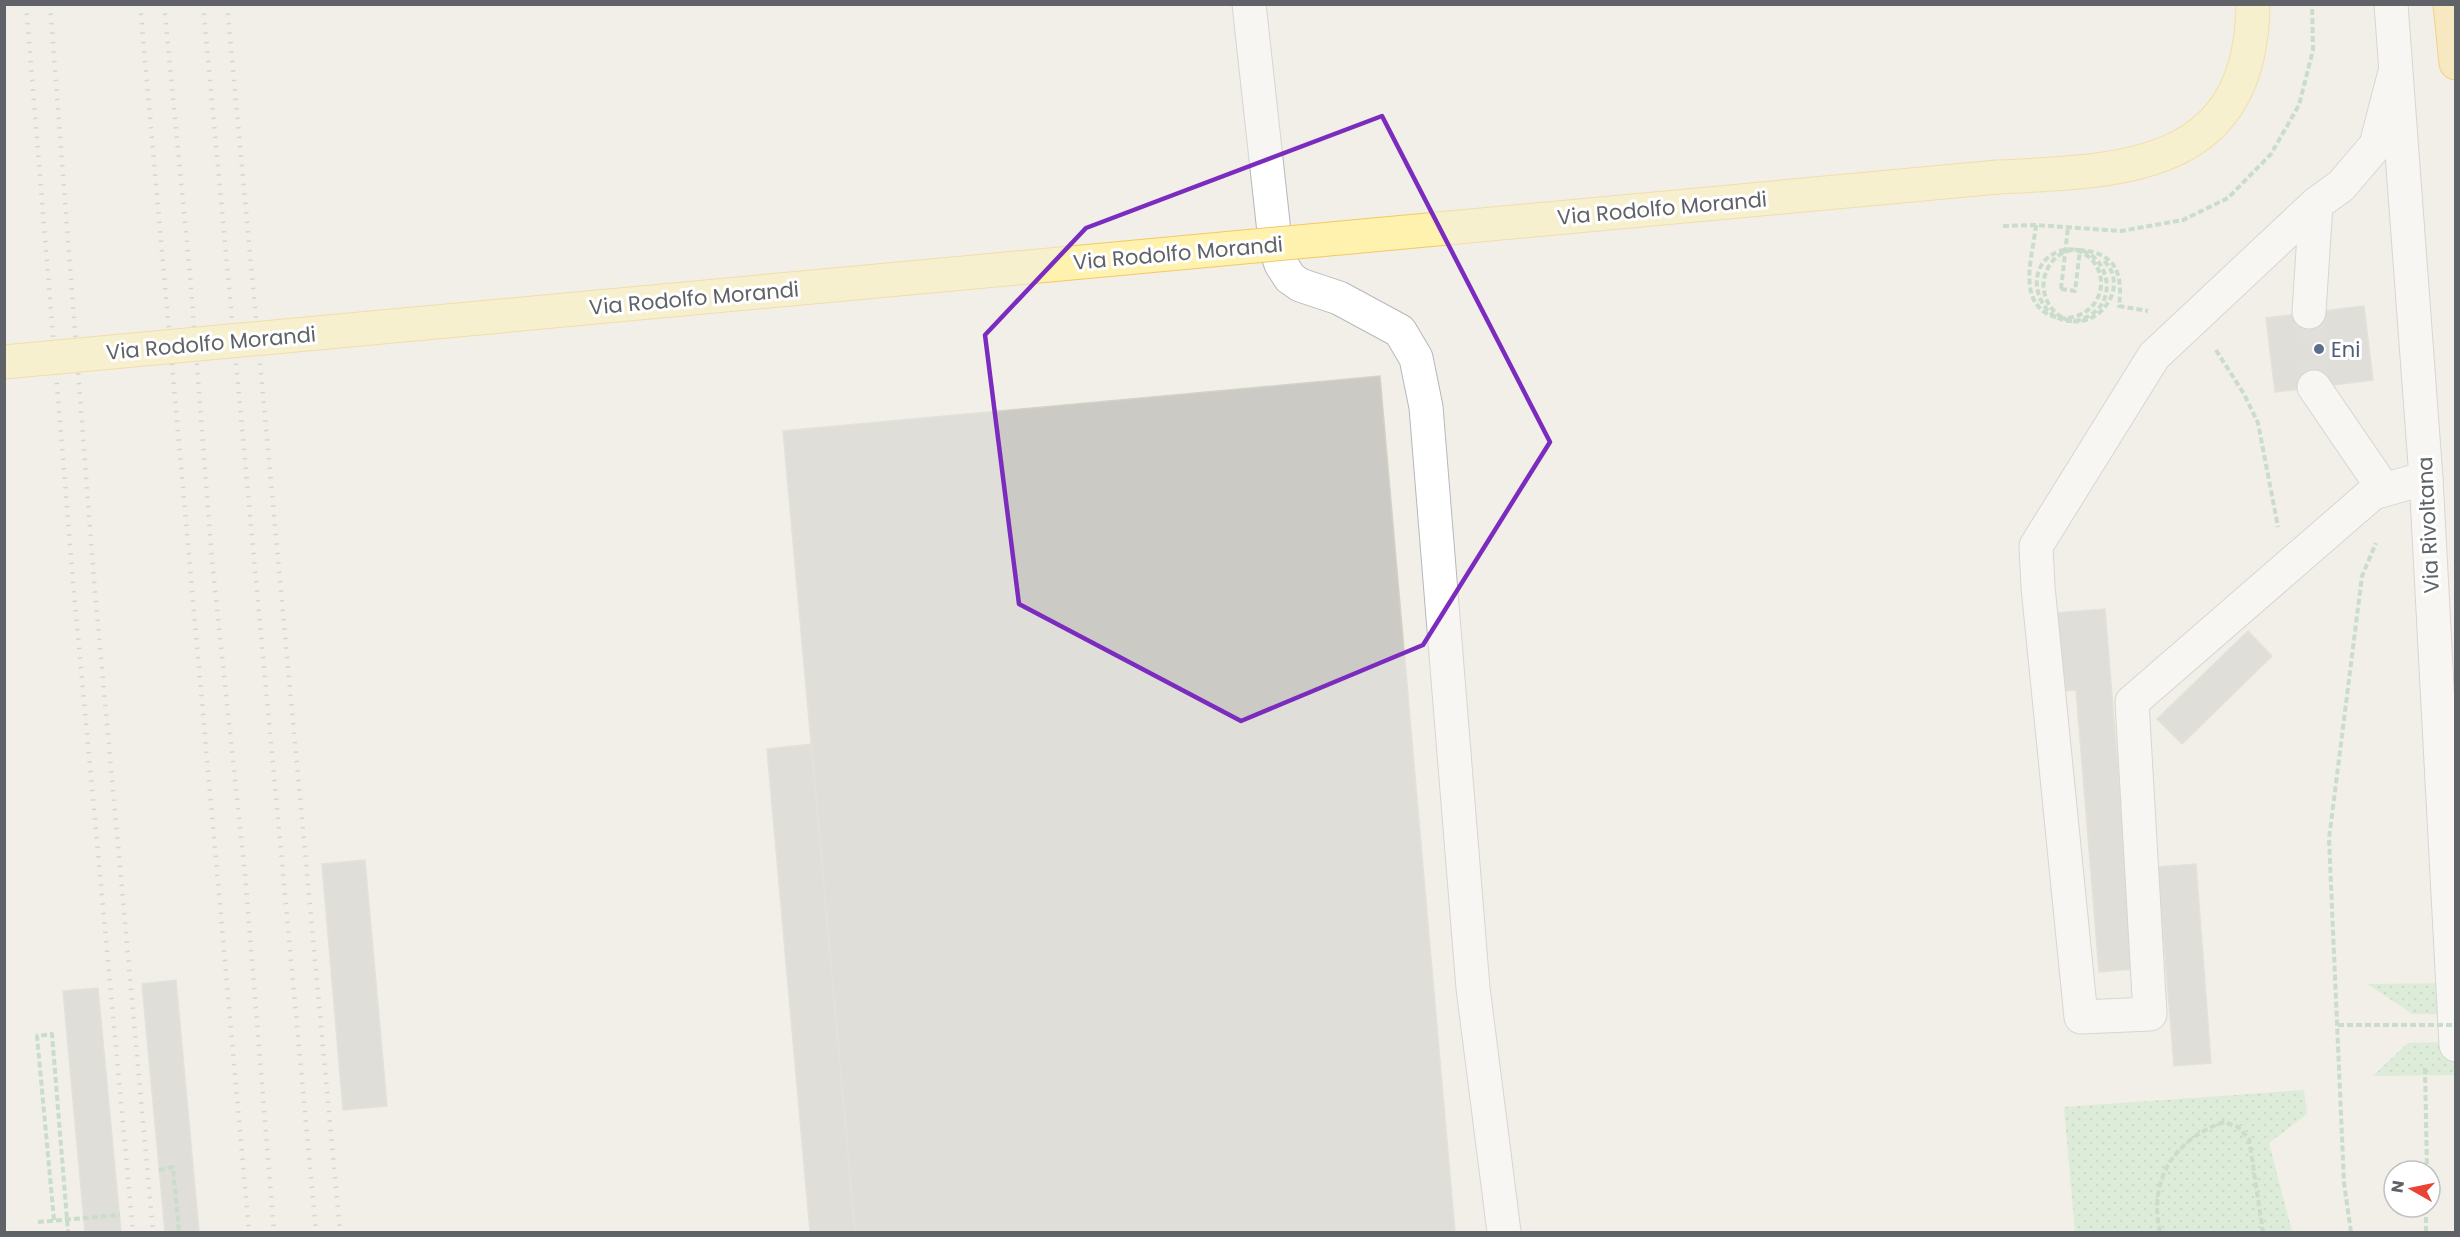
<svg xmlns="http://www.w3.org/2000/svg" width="2460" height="1237" font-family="Poppins,sans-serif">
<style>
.garden{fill:url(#garden-dots)}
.building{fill:#cccac5;stroke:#d6d1c6;stroke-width:1.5}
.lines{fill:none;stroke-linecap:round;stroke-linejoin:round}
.minor-tunnel{stroke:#ccccc8;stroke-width:33;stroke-dasharray:33 16;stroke-linecap:butt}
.minor-casing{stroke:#b5b8bc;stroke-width:35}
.major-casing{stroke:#f2c960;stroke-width:35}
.highway-casing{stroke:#f9ab00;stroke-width:35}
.path{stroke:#9cc7a9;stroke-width:4;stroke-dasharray:6 3;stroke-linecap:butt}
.minor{stroke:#fff;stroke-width:33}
.major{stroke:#fff2af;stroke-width:33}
.highway{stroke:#fde293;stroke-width:33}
.rail{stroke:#b6b7b8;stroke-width:4.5;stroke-dasharray:1.5 8;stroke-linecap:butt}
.major-bridge-casing{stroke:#f2c960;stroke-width:35;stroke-linecap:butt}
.path-bridge{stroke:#9cc7a9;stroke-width:4;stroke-dasharray:6 3;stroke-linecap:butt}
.major-bridge{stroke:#fff2af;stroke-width:33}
.marked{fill:none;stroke:#7b2cbf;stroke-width:4.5;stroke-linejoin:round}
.service-dot{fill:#5c6f8a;stroke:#fff;stroke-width:2}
.labels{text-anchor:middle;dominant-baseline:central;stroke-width:6;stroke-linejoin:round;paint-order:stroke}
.street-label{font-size:21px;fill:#5f6368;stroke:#fff}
.service-label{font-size:21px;fill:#4e5e75;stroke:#fff;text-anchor:start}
</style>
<defs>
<pattern id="garden-dots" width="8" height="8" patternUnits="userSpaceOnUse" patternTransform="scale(1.5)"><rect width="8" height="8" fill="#c5e8c5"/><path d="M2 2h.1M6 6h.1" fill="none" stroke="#a3c0a4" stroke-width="1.8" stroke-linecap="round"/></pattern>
</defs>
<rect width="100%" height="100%" fill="#f1efe8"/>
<g class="garden">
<polygon points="2455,983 2455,1014 2413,1014 2367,984"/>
<polygon points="2455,1042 2455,1075 2373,1076 2408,1043"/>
<polygon points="2304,1090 2307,1114 2269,1143 2292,1232 2075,1232 2064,1107"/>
</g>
<g class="building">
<polygon points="2364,306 2373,380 2275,392 2266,318"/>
<polygon points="1380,376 1455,1232 855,1232 783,431"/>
<polygon points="2105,609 2134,969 2099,972 2076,690 2061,691 2055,613"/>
<polygon points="2248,631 2272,656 2182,744 2157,719"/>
<polygon points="811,744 855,1232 810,1232 767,749"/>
<polygon points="365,860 387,1106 343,1110 322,864"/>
<polygon points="2196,864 2211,1063 2174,1066 2158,867"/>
<polygon points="176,980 199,1232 165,1232 142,984"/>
<polygon points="98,988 121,1232 85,1232 63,991"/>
</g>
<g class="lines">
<polyline class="minor-tunnel" points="2309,312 2314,387"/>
<g class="minor-casing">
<g id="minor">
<polyline points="1249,4 1276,250 1281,264 1290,278 1300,285 1339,298 1400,331 1416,358 1426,407 1473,988 1504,1232"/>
<polyline points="2391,4 2426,478 2456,1045"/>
<polyline points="2395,72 2376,145 2341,186 2316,204 2154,356 2036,546 2038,587 2081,1017 2150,1014 2132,702 2373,493 2426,478"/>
<polyline points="2309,312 2316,204"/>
<polyline points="2314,387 2383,488"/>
</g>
</g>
<g class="major-casing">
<path id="major" d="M1998,177C2127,171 2251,169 2253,4"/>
</g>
<g class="highway-casing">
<polyline id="highway" points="2450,4 2456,63"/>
</g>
<g class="path">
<polyline points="2003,226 2036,225 2121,231 2183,220 2228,198 2271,154 2299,105 2313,50 2312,4"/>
<path d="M2061,289L2075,291L2080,250C2116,253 2123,273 2119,306L2148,311"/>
<polyline points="2216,350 2244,394 2258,423 2278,527"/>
<polyline points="2425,1068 2427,1171"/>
<polyline points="159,1170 173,1167 179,1232"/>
<polyline points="54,1220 37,1036 52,1034 68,1232"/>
<polyline points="38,1222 120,1215"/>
<path d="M2160,1232C2148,1179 2175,1139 2224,1122L2238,1127L2249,1139L2263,1232"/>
<polyline points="2351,1232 2344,1183 2329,839 2362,576 2376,543"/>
<polyline points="2426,1232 2426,1207"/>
</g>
<use href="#minor" class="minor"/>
<use href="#major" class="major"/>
<use href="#highway" class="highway"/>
<g class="rail">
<polyline points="26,4 73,582 133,1232"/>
<polyline points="50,4 94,580 153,1232"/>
<polyline points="140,4 249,1232"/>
<polyline points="164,4 190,275 212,561 245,874 274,1232"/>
<polyline points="203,4 316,1232"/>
<polyline points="227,4 340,1232"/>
</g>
<g class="major-bridge-casing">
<polyline id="major-bridge" points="4,362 1998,177"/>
</g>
<g class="path-bridge">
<path d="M2036,225C2034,245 2026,272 2031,292C2041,331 2097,324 2101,286C2102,274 2096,261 2086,255C2078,249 2069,248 2060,251C2013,267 2045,341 2089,316C2129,293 2094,230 2058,256C2050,262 2046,270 2044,279C2042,291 2046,303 2055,312C2086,343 2135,291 2104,261L2107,258"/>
<polyline points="2061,289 2068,227"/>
<polyline points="2338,1025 2456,1025"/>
</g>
<use href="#major-bridge" class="major-bridge"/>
</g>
<path d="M0 0H2460V1237H0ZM1382,116L1550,442L1423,645L1241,721L1019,604L985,335L1086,228Z" fill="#f1efe8" fill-opacity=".55" fill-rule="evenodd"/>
<path class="marked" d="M1382,116L1550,442L1423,645L1241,721L1019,604L985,335L1086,228Z"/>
<circle class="service-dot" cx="2319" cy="349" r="6"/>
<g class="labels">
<g class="street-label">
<text transform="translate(1662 208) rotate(-5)">Via Rodolfo Morandi</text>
<text transform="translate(1178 253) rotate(-5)">Via Rodolfo Morandi</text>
<text transform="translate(694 298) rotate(-5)">Via Rodolfo Morandi</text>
<text transform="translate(211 343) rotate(-5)">Via Rodolfo Morandi</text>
<text transform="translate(2428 525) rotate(-93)">Via Rivoltana</text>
</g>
<g class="service-label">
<text x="2331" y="349">Eni</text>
</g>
</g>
<rect width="2460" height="1237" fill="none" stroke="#5f6368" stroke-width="12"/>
<g transform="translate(2412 1189) rotate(279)"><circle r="28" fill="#ffffff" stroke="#bfc1c3" stroke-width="1.5"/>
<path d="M0-4.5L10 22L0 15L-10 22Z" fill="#ea4335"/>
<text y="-9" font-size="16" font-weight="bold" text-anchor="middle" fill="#5f6368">N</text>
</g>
</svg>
